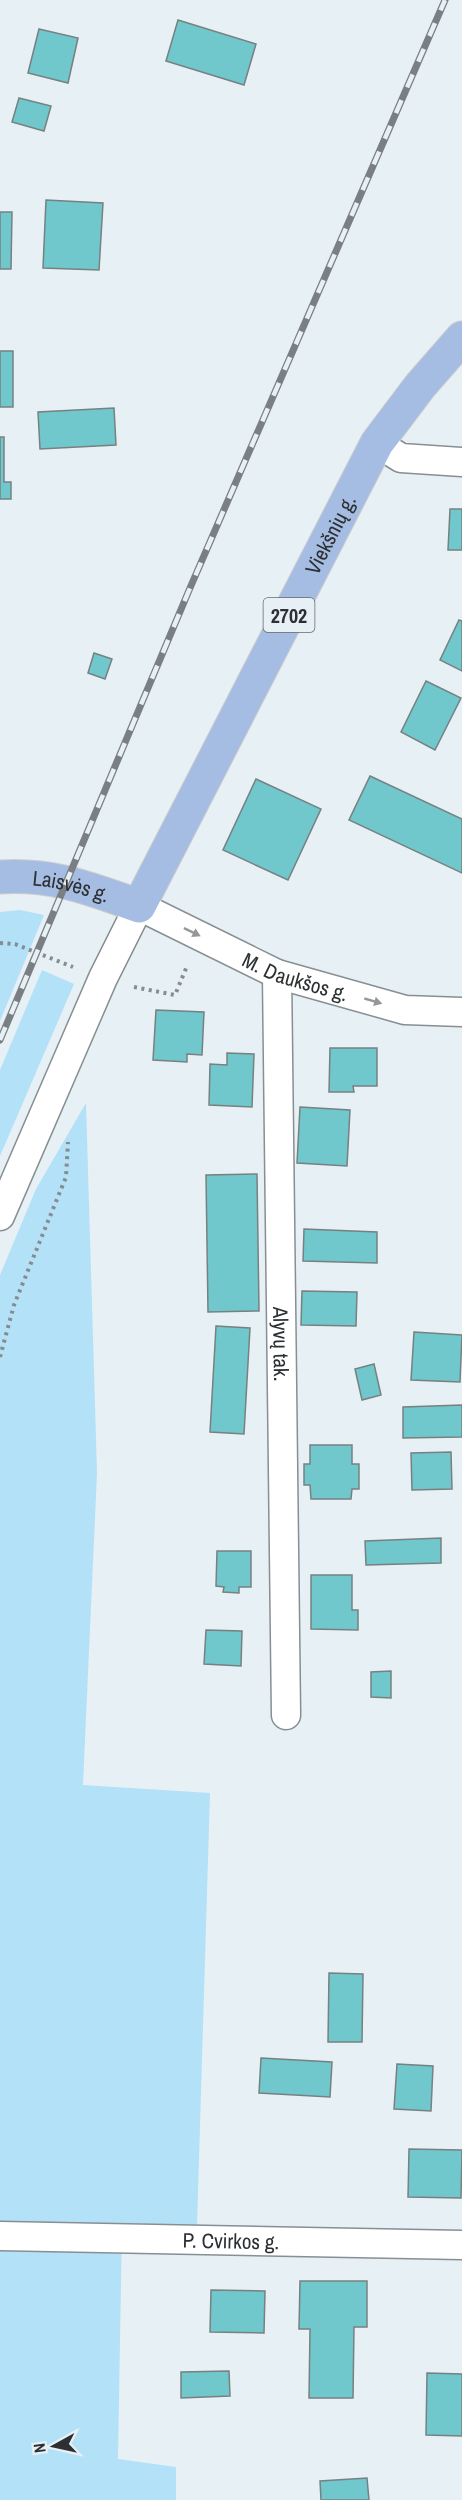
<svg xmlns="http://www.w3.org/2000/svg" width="462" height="2500" font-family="'Archivo Narrow',sans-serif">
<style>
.green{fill:#b3e1f8}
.building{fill:#70c7cc;stroke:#778181;stroke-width:1.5}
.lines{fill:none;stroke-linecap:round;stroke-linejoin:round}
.minor-casing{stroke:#878f93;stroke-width:31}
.primary-casing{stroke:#cdcdce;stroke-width:35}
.path{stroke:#868c90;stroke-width:4;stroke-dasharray:3 4.5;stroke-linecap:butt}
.minor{stroke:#fff;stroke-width:28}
.primary{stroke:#a5bce3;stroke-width:33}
.rail-casing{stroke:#7a7f83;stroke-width:7}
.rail{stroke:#e7f0f5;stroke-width:4.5;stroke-dasharray:14;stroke-linecap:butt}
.oneway{fill:#969898}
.labels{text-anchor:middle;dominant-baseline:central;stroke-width:5;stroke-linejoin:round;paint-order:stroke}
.shield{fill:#e7f0f5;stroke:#656a6c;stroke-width:1.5}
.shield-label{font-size:20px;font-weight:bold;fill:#2d3032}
.street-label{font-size:21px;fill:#2d3032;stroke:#e7f0f5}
</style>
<rect width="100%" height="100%" fill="#e7f0f5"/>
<g class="green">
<polygon points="20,910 44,915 0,1021 0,912"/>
<polygon points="42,970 74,984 0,1156 0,1070"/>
<polygon points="86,1103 97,1473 83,1785 210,1793 197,2226 122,2223 118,2459 176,2467 176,2500 0,2500 0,1275 36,1189"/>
</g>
<g class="building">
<polygon points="178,20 256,44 244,85 166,61"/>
<polygon points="39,29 78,38 68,83 28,73"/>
<polygon points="19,98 51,106 44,131 12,122"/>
<polygon points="46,200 103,203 99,270 43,268"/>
<polygon points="0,212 12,212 11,269 0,269"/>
<rect x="0" y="351" width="13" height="56"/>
<polygon points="114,408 116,445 40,449 38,412"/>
<polygon points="0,437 4,437 4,482 11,482 11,499 0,499"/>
<polygon points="450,509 462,509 462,550 448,550"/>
<polygon points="459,620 462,621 462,671 440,660"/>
<polygon points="94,653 112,659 105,679 88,673"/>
<polygon points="426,681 461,698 435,750 401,732"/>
<polygon points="370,776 462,819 462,873 349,820"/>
<polygon points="256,779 321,809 288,880 223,850"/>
<polygon points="156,1010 204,1012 202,1055 187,1054 187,1062 153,1060"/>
<polygon points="330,1048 377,1048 377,1086 353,1086 354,1092 329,1092"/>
<polygon points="227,1053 254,1054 252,1107 209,1105 210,1064 227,1065"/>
<polygon points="300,1107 350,1110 347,1166 297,1163"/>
<polygon points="257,1174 259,1311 208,1312 206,1175"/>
<polygon points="304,1229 377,1232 377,1263 303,1261"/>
<polygon points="302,1291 357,1292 356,1326 301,1325"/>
<polygon points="216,1326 250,1328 244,1434 210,1432"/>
<polygon points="414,1332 462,1335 460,1382 411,1380"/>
<polygon points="374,1364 381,1395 362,1400 355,1369"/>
<polygon points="462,1405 462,1437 403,1438 403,1407"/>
<polygon points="310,1445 352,1445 352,1464 359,1464 359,1489 352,1489 351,1499 311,1499 310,1485 304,1485 304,1464 310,1464"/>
<polygon points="451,1452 452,1489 412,1490 411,1453"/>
<polygon points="441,1538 441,1563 366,1565 365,1541"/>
<polygon points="217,1551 251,1551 251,1587 239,1587 239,1593 223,1592 224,1587 216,1586"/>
<polygon points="311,1575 352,1575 352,1610 358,1610 358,1630 311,1629"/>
<polygon points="206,1630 242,1631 241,1666 204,1664"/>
<polygon points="391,1671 391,1698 371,1697 371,1672"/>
<polygon points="329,1973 363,1974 362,2042 328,2042"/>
<polygon points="261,2058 332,2062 330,2097 259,2093"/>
<polygon points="397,2064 433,2066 431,2111 394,2109"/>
<polygon points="409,2149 462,2150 461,2198 408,2197"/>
<polygon points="300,2281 367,2281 367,2327 354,2327 353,2398 309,2398 310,2329 299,2329"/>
<polygon points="211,2290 265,2291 264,2333 210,2332"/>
<polygon points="229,2371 230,2396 181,2398 181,2372"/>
<polygon points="427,2373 462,2374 462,2436 426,2435"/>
<polygon points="367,2478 369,2500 321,2500 320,2481"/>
</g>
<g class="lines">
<g class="minor-casing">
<g id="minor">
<polyline points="377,443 401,458 462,462"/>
<path id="s1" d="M277,974L286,1715"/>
<path id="s2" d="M0,1216L103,978L139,906L277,974L405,1010L462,1012"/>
<path id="s3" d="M0,2236L462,2245"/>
</g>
</g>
<g class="primary-casing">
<g id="primary">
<path id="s4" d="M0,877C55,874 88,888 139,906L377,443L420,386L462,338"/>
</g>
</g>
<g class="path">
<polyline points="0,943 15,944 73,967"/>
<polyline points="134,987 175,995 187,966"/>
<polyline points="0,1357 14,1305 66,1177 68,1142"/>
</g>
<use href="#minor" class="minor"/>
<use href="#primary" class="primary"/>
<g class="rail-casing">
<polyline id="rail" points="0,1040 190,588 445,0"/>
</g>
<use href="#rail" class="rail"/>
</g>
<defs><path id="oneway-solid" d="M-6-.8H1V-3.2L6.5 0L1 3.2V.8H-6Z" transform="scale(1.5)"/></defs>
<g class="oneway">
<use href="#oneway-solid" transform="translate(192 932) rotate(26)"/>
<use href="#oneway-solid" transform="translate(373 1001) rotate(16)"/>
</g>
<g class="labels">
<rect class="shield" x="263.5" y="598" width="51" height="34" rx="4.5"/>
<g class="shield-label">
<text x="289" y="615">2702</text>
</g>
<g class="street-label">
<text stroke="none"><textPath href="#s4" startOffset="561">Viekšnių g.</textPath></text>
<text stroke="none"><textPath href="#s4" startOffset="72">Laisvės g.</textPath></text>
<text stroke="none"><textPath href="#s2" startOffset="512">M. Daukšos g.</textPath></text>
<text stroke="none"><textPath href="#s1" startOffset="370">Alyvų tak.</textPath></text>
<text stroke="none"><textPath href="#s3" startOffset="231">P. Cvirkos g.</textPath></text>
</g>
</g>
<g transform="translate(54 2446) rotate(262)" stroke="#e7f0f5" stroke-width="4.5" paint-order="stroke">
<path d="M0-4.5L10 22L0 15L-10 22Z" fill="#2d3032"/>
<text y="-9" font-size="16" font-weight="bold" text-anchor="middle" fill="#2d3032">N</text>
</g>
</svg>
